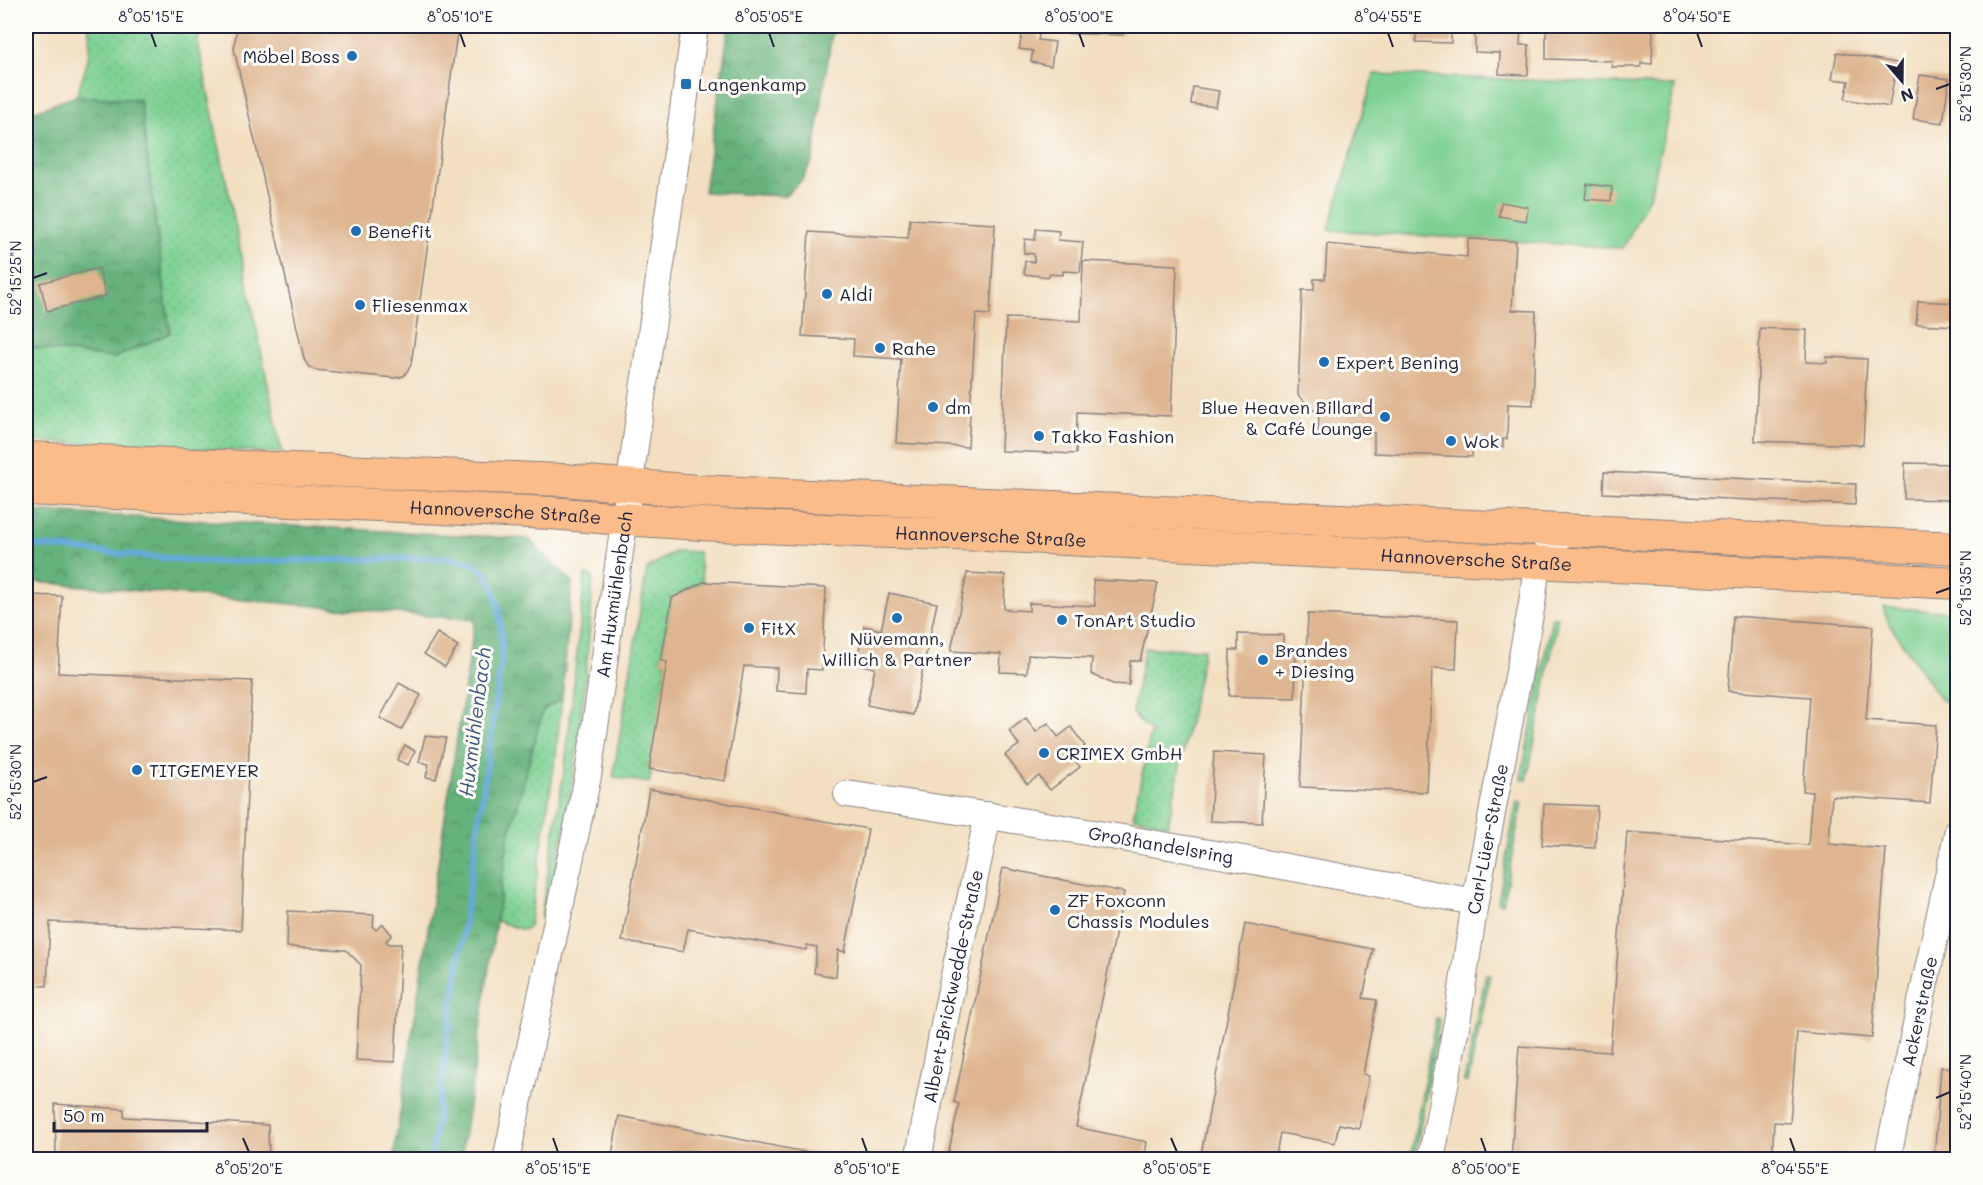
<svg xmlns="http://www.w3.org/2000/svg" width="1983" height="1185" font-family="Mali,sans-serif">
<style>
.grass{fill:url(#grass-dots);stroke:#507966;stroke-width:1.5}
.forest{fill:url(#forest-crowns);stroke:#446a5c;stroke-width:1.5}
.garden{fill:#7dd092;stroke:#507966;stroke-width:1.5}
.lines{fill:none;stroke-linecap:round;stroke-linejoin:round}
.stream{stroke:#66aadb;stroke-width:6}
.building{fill:#deb590}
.minor-casing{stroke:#8a807e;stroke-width:28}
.major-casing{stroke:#8a807e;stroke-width:34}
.minor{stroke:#fff;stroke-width:26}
.major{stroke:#fabc8b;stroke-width:32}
.ticks{fill:none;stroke:#22223b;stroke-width:2}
.poi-dot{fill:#1f6fb2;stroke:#fdfcf7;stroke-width:2}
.labels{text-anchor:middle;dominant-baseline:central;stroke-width:6;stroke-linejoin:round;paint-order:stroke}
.poi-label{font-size:18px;fill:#22223b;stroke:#fdfcf7;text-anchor:start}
.street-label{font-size:18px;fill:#22223b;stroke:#fdfcf7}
.water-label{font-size:20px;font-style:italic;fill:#3d587b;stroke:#fdfcf7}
.neatline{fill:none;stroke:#22223b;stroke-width:2}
.ticks-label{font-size:15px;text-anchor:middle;fill:#22223b}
</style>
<defs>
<pattern id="grass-dots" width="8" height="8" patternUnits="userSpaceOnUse" patternTransform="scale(1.5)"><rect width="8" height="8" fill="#7dd092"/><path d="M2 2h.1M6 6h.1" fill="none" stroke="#6cb27f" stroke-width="1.8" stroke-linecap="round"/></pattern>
<pattern id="forest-crowns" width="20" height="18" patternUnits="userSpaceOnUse" patternTransform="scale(1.5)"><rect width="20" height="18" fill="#66b27c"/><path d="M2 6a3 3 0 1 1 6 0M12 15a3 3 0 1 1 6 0" fill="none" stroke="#549067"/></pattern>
</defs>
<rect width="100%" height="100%" fill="#fdfcf7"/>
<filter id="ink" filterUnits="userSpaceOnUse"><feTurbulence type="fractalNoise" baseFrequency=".0167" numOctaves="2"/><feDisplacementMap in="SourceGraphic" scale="12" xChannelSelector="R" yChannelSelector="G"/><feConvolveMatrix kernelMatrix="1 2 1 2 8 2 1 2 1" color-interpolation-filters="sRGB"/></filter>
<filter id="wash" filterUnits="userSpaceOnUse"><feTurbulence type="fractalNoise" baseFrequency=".008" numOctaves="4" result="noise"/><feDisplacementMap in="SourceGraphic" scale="24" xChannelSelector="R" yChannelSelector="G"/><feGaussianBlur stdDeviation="1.35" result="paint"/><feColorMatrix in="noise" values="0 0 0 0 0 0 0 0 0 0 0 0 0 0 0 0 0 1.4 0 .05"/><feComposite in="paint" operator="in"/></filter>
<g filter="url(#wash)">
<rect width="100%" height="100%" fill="#f2dfc1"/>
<g class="grass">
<path d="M88,26H200L198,43L282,453L26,441V320L29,347L114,358L170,333L140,100L76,96C85,71 93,53 88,26Z"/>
<polygon points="675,551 698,552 703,582 672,598 661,661 667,662 650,769 652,769 649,783 613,777 647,569"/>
<path d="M585,575L593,576C587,691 573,807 545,919L541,916L566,758Z"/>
<polygon points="1552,617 1558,617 1527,780 1521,779"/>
<polygon points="1145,648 1204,649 1168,825 1133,817 1151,732 1132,713"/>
<polygon points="562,699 556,754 529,927 523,930 496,921 508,839 543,710"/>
<polygon points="1517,801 1522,802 1503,903 1498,903"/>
<polygon points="1486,974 1490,975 1468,1082 1464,1082"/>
<polygon points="1436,1018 1440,1019 1414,1159 1410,1159"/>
</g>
<g class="forest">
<polygon points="729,26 833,26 813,159 801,181 784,196 704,192"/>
<polygon points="76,96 140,100 170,333 114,358 29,347 26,319 26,114"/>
<polygon points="26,511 528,539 572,582 562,699 543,710 508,839 461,1159 393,1159 475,620 26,581"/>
</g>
<g class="garden">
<polygon points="1374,74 1675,86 1650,195 1623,248 1329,230"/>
<polygon points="1883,607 1951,612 1957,617 1957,703 1942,701 1889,624"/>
</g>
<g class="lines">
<path class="stream" d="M26,545L208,562L444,558C453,560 463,560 472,563C502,574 501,631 502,657L431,1160"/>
</g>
<g id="blocks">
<g class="building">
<polygon points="237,26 458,26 411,365 404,376 394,378 315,370 308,366 304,359 234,49"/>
<polygon points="1024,26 1041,26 1038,40 1055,42 1051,66 1031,62 1033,51 1019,49"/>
<polygon points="1052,26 1124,26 1123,35 1052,33"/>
<polygon points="1416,26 1451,26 1451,43 1416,42"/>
<polygon points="1475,26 1521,26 1520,45 1529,45 1528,75 1499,74 1500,53 1475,52"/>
<polygon points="1546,26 1653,26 1652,64 1641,63 1641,67 1612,67 1612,61 1546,59"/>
<polygon points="1837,52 1897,63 1889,107 1845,99 1849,81 1832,79"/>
<polygon points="1920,75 1949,79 1943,123 1913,119"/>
<polygon points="1193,87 1219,91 1216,107 1191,104"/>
<polygon points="1587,184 1612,187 1611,201 1585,199"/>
<polygon points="1501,202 1528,207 1526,221 1499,216"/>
<polygon points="910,219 995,224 990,315 976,314 968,447 896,443 901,359 853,356 854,339 802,336 809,232 908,238"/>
<polygon points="1036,229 1059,231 1058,240 1083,242 1080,272 1063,271 1063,275 1049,274 1049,277 1024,274 1025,261 1034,262 1034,254 1024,253 1025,239 1035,240"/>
<polygon points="1468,239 1516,241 1512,310 1536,311 1533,405 1508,404 1507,439 1503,439 1503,447 1485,447 1485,438 1473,437 1472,457 1374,453 1374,433 1318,431 1319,415 1298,395 1302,290 1314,290 1314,279 1325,279 1327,244 1467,257"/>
<polygon points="1083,261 1177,265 1171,416 1077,412 1076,454 1001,451 1006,318 1081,321"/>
<polygon points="99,268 106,296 47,311 40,283"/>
<polygon points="1918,301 1958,303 1958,326 1916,324"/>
<polygon points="1760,328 1807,330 1806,362 1827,363 1827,357 1867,359 1863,445 1755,441"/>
<polygon points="1905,463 1958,464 1958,500 1904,499"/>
<polygon points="1604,472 1856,484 1855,505 1603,493"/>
<polygon points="967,573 1005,575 1004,609 1029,611 1029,603 1095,606 1093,580 1158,583 1140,661 1130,661 1129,685 1113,684 1091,674 1092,658 1028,655 1027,673 1000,672 1001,654 951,651"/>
<polygon points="703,582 826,588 822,670 807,669 806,693 776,691 777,668 744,666 725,781 649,769 667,662 661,661 672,598"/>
<polygon points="889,593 937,603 913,715 867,705 875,668 856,664 864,626 881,630"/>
<polygon points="26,595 62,596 58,673 252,681 241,930 50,922 47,986 26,985"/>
<polygon points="1308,614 1458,620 1456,669 1432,668 1427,792 1300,787"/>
<polygon points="1733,616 1873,626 1866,720 1936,725 1930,803 1832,796 1829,844 1886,849 1872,1038 1797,1032 1790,1123 1774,1122 1772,1160 1511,1160 1519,1046 1610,1052 1627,832 1808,845 1812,792 1803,791 1810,697 1728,691"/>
<polygon points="437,633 458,646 445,667 424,654"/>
<polygon points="1238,634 1283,635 1283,648 1296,648 1295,698 1229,696 1230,650 1238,650"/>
<polygon points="399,683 421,695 401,730 380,718"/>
<polygon points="1026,718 1036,732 1048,723 1058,737 1071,727 1085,746 1078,751 1082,757 1076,762 1080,767 1050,790 1039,776 1027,784 1005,755 1019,745 1009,731"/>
<polygon points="425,736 446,738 436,779 426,777 429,764 419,762"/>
<polygon points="405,745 415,751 408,765 397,760"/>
<polygon points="1214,752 1266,755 1262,823 1210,821"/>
<polygon points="649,789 868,829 845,952 838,950 836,977 814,973 817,947 807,945 806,950 688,929 683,952 622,941"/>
<polygon points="1544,804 1597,806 1595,848 1542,845"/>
<polygon points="1003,868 1124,892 1076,1127 1147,1142 1144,1160 947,1160 959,1104 954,1102"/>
<polygon points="288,911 374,915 373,927 376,930 383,924 392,935 386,941 389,944 401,944 395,1062 356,1060 361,965 346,950 287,947"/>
<polygon points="1245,924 1373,949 1363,998 1377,1000 1363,1074 1369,1076 1359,1128 1339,1124 1335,1143 1280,1133 1275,1160 1200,1160"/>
<polygon points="1941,1067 1958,1068 1958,1160 1934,1160"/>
<polygon points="55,1104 124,1109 124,1117 268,1125 269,1160 176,1160 56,1155"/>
<polygon points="619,1116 837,1158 837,1160 611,1160"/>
</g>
</g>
</g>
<g filter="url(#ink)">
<use href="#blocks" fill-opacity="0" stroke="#8a807e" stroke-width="1.5"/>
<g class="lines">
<g class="minor-casing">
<g id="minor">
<path id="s1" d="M847,794C1057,825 1266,862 1475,902"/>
<path id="s2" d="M506,1160L588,776L695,26"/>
<path id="s3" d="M918,1160L947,1009L988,815"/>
<path id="s4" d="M1431,1160L1458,1016L1475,902L1532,604L1537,562L1566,530"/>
<path id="s5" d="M1887,1160L1958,830"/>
</g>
</g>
<g class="major-casing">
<g id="major">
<polyline points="26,458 562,480 698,491 1958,548"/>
<path id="s6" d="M26,489L551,513C695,526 840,531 985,535L1958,583"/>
</g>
</g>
<use href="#minor" class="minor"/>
<use href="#major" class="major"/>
</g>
</g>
<path class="ticks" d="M151,33L156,47M460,33L465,47M769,33L774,47M1079,33L1084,47M1388,33L1393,47M1697,33L1702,47M1936,89L1950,84M33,278L47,273M1936,593L1950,588M33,782L47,777M1936,1098L1950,1092M243,1138L249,1152M553,1138L558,1152M862,1138L867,1152M1171,1138L1177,1152M1481,1138L1486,1152M1790,1138L1795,1152"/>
<g class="poi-dot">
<circle cx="352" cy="56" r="6"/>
<rect x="680" y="78" width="12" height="12" rx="3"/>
<circle cx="356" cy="231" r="6"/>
<circle cx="827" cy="294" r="6"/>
<circle cx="360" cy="305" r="6"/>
<circle cx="880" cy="348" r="6"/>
<circle cx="1324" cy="362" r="6"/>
<circle cx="933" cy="407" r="6"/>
<circle cx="1385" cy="417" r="6"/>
<circle cx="1039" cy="436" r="6"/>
<circle cx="1451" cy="441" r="6"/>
<circle cx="897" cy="618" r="6"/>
<circle cx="1062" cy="620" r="6"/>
<circle cx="749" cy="628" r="6"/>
<circle cx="1263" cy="660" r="6"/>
<circle cx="1044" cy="753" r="6"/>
<circle cx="137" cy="770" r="6"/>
<circle cx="1055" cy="910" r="6"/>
</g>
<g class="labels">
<g class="poi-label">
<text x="340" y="56" text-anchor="end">Möbel Boss</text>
<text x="698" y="84">Langenkamp</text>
<text x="368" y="231">Benefit</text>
<text x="839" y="294">Aldi</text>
<text x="372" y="305">Fliesenmax</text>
<text x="892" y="348">Rahe</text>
<text x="1336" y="362">Expert Bening</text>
<text x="945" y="407">dm</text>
<text x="1373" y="407" text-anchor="end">Blue Heaven Billard<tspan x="1373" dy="21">&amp; Café Lounge</tspan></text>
<text x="1051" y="436">Takko Fashion</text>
<text x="1463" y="441">Wok</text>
<text x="1074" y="620">TonArt Studio</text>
<text x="761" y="628">FitX</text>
<text x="897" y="638" text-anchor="middle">Nüvemann,<tspan x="897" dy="21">Willich &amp; Partner</tspan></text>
<text x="1275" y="650">Brandes<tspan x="1275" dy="21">+ Diesing</tspan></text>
<text x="1056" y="753">CRIMEX GmbH</text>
<text x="149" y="770">TITGEMEYER</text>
<text x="1067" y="900">ZF Foxconn<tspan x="1067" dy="21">Chassis Modules</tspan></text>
</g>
<g class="street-label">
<text stroke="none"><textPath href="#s6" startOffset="480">Hannoversche Straße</textPath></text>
<text stroke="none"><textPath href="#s6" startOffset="966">Hannoversche Straße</textPath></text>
<text stroke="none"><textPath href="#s6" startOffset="1452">Hannoversche Straße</textPath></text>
<text stroke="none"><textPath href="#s2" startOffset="576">Am Huxmühlenbach</textPath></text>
<text stroke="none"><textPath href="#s4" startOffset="326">Carl-Lüer-Straße</textPath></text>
<text stroke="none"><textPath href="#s1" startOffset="318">Großhandelsring</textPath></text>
<text stroke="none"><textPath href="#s3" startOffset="177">Albert-Brickwedde-Straße</textPath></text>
<text stroke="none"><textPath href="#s5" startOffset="152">Ackerstraße</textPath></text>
</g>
<g class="water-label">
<text transform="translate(474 722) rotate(-83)">Huxmühlenbach</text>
</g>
</g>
<rect width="1983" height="1185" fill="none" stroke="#fdfcf7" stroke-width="66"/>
<g transform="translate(1902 81) rotate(160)" stroke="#fdfcf7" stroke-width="4.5" paint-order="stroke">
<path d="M0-4.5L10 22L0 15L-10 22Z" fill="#22223b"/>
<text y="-9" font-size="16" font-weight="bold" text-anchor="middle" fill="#22223b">N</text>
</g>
<path d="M54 1122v9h153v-9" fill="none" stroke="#22223b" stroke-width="3"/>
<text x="63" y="1122" font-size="18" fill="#22223b" stroke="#fdfcf7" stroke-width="4.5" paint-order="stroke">50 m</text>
<rect x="33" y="33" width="1917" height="1119" class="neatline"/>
<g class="ticks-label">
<text x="151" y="22">8°05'15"E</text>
<text x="460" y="22">8°05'10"E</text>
<text x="769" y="22">8°05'05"E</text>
<text x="1079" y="22">8°05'00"E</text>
<text x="1388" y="22">8°04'55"E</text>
<text x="1697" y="22">8°04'50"E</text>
<text transform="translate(1966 84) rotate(-90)" y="5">52°15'30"N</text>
<text transform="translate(16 278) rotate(-90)" y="5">52°15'25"N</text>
<text transform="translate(1966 588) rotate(-90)" y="5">52°15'35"N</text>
<text transform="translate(16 782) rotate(-90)" y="5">52°15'30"N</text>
<text transform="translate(1966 1092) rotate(-90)" y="5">52°15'40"N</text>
<text x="249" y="1174">8°05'20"E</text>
<text x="558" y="1174">8°05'15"E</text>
<text x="867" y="1174">8°05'10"E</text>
<text x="1177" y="1174">8°05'05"E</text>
<text x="1486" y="1174">8°05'00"E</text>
<text x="1795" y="1174">8°04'55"E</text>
</g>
</svg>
